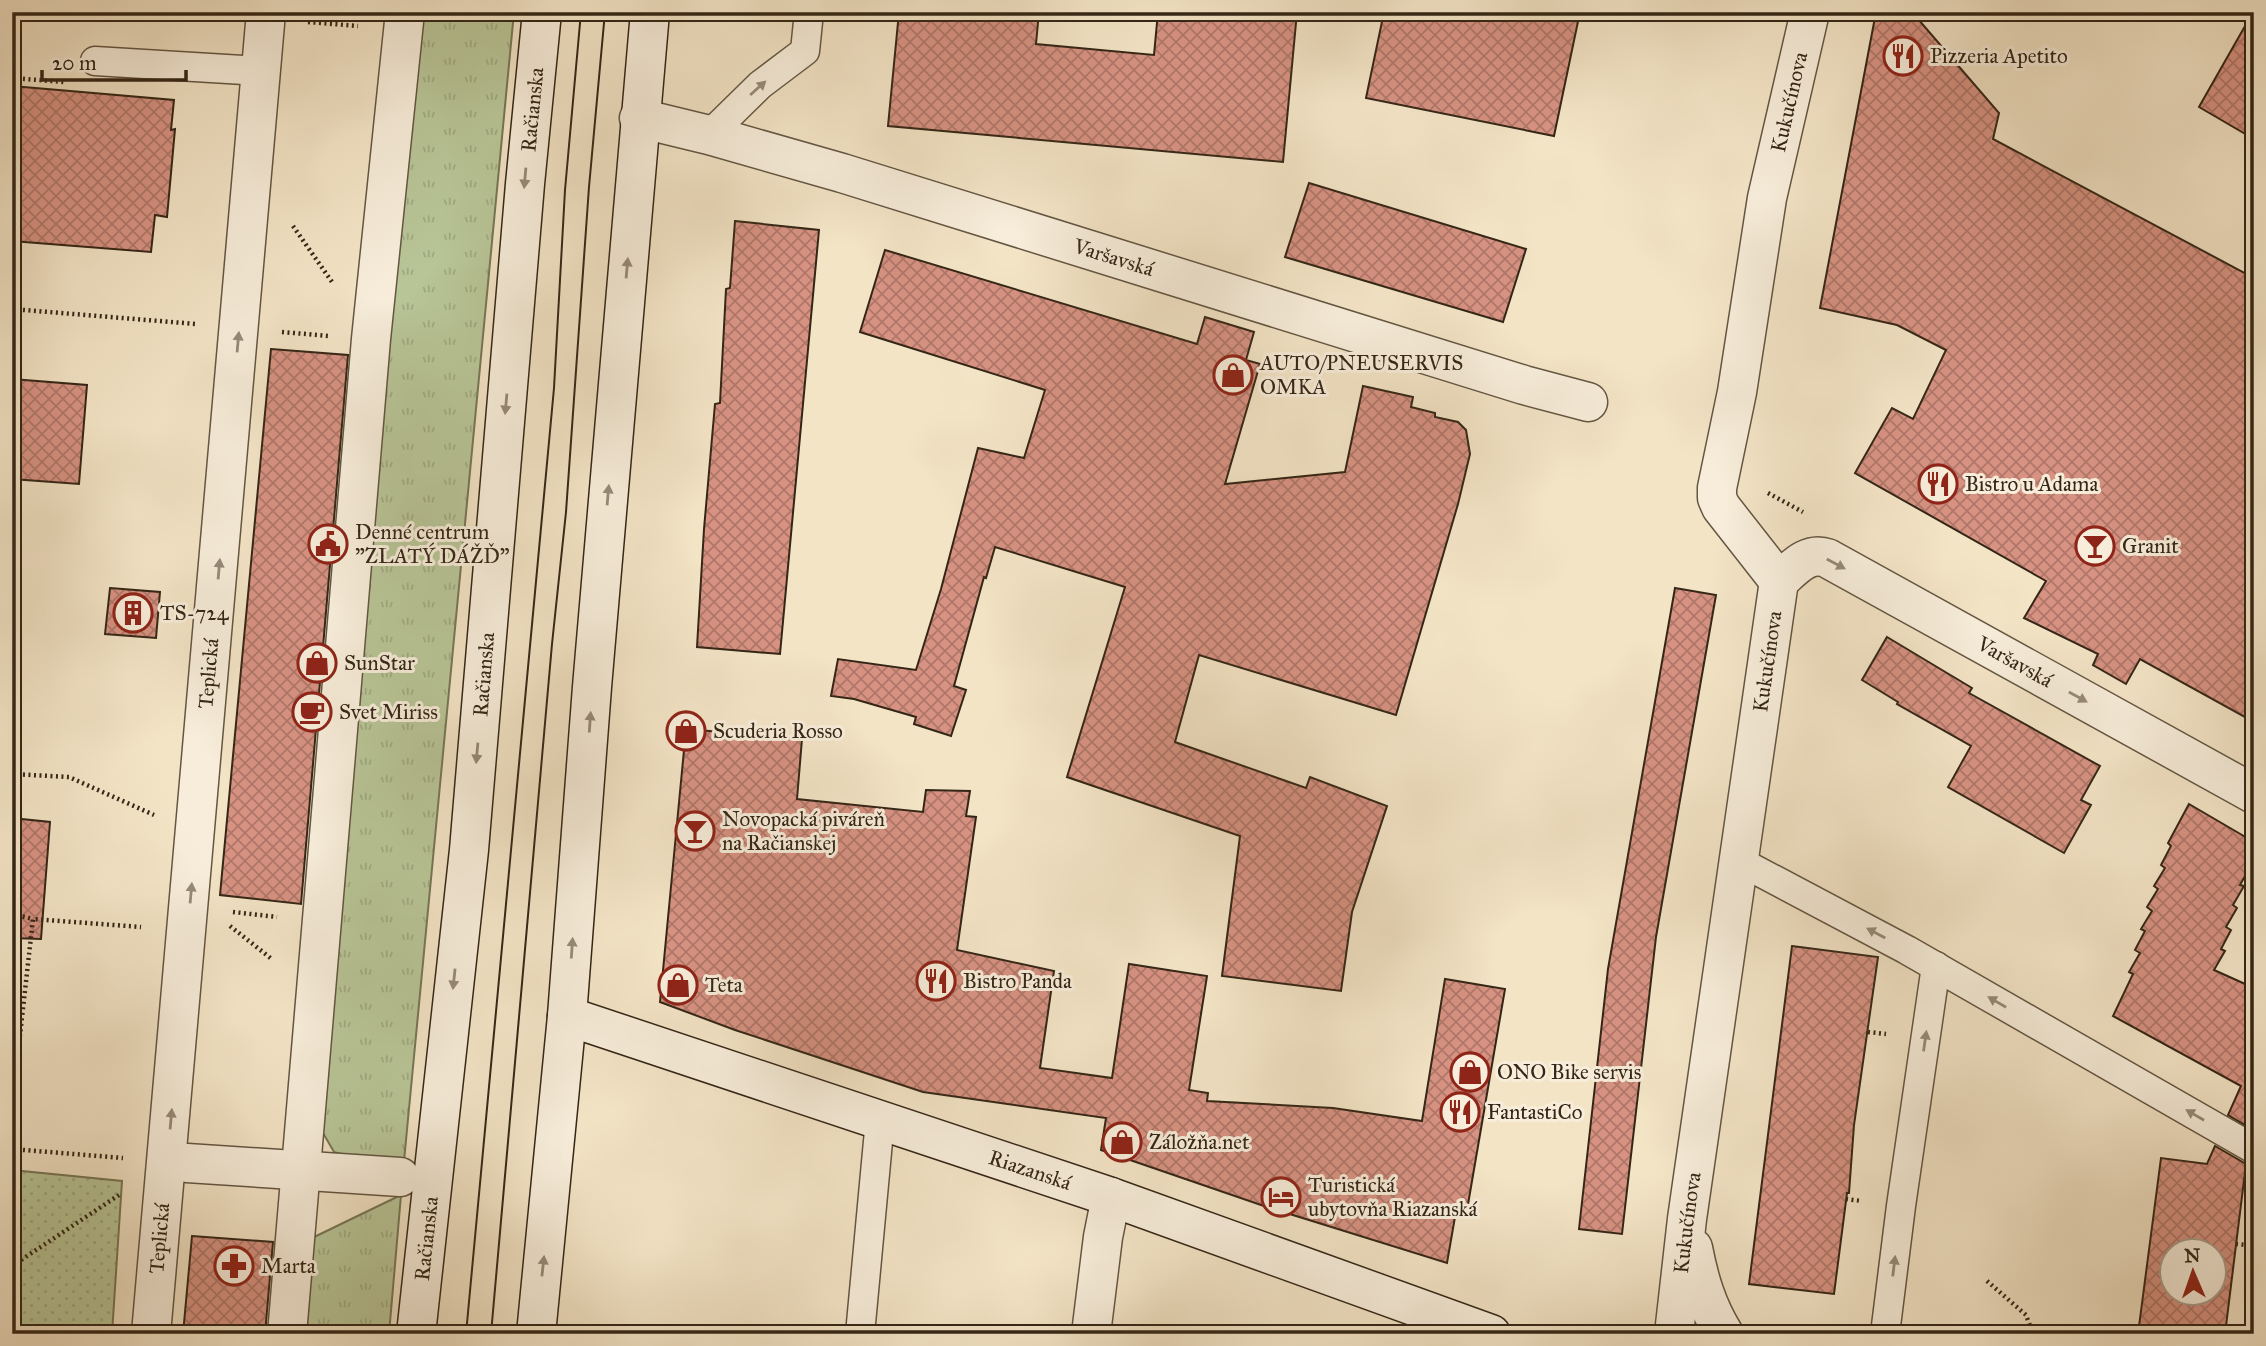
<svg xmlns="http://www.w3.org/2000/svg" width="2266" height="1346" font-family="'IM FELL Great Primer',serif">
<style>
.grass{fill:url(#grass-tufts);stroke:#767656;stroke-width:2}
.park{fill:url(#park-dots);stroke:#767656;stroke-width:2}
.building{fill:url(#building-cross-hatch);stroke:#342616;stroke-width:2;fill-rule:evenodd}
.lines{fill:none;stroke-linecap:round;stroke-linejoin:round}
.lane-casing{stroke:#645642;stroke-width:31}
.street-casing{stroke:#645642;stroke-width:41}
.secondary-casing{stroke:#342616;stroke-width:41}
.path{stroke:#342616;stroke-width:4.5;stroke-dasharray:2 3.5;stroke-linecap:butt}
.lane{stroke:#f7edda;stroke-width:28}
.street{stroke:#f7edda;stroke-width:38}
.secondary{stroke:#f7edda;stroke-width:38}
.tram{stroke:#342616;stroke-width:2}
.oneway{fill:#968a78}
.labels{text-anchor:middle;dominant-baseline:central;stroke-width:6;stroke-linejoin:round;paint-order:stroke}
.poi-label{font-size:21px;fill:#342616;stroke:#f7edda;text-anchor:start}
.street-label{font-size:21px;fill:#342616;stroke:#f7edda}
</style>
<defs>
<pattern id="grass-tufts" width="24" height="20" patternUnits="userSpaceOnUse" patternTransform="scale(1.75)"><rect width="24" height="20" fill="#b8c597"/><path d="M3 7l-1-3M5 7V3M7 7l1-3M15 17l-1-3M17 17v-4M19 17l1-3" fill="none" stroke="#9fa981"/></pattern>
<pattern id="park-dots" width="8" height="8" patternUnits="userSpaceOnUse" patternTransform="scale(1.75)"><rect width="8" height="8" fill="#b8c597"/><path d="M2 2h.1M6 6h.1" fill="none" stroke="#9fa981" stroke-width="1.8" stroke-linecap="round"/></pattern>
<pattern id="building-cross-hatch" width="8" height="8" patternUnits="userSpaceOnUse" patternTransform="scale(1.75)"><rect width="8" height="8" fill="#d79282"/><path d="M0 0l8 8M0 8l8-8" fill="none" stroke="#af7769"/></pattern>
</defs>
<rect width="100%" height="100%" fill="#f3e4c6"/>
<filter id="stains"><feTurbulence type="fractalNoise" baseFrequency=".00286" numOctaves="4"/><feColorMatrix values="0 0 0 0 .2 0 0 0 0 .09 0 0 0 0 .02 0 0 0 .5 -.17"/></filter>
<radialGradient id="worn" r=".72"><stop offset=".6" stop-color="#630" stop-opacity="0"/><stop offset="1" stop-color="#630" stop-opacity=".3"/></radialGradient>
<g class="grass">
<polygon points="420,12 514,12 404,1161 364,1161 334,1152 323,1133 319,1109"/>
<polygon points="401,1195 389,1334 301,1334 310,1239"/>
</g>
<polygon class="park" points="12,1170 122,1181 112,1334 12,1334"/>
<g class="building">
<polygon points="899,12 1039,12 1036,44 1154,55 1158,12 1297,12 1283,162 888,126"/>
<polygon points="1384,12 1580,12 1554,136 1366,98"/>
<polygon points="1876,12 1912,12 1999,113 1993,139 2254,278 2254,722 2140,659 2126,684 2093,665 2098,654 2024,618 2046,581 1855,473 1892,408 1913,419 1946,350 1897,325 1820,308"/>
<polygon points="2253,12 2254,12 2254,139 2199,107"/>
<polygon points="12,86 174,100 171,130 175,129 167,217 155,215 151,252 12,241"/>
<polygon points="1309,183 1526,249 1503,322 1285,257"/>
<polygon points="735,221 819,230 780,654 697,647 704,529 715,404 720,403 726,289 730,288"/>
<polygon points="885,250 1197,344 1205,317 1254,332 1246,360 1260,364 1225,484 1345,472 1363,386 1413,397 1411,407 1435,413 1435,417 1458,422 1466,430 1470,454 1458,504 1396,715 1199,655 1175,742 1306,788 1310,777 1387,806 1352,912 1341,991 1222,976 1240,836 1067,777 1125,587 995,547 986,578 984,577 954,686 966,690 951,736 914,724 916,717 854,699 831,696 838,659 916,670 941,589 978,448 1024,458 1045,390 860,332"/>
<polygon points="271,349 348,355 301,904 220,895"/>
<polygon points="12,379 87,385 79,484 12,479"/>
<polygon points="110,588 160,592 156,638 105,634"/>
<polygon points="1675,588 1716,595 1656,937 1622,1234 1579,1229 1608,969"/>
<polygon points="1887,637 1972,688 1969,693 2100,766 2081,800 2091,805 2064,853 1948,787 1971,746 1897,704 1898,702 1862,680"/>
<polygon points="686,729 802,739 797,799 923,812 926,790 970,791 966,816 976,817 957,950 1054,971 1040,1068 1112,1078 1129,964 1207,976 1189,1090 1208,1093 1207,1101 1333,1108 1422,1121 1445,979 1505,989 1466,1216 1455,1217 1447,1263 1264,1206 1101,1150 1106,1118 923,1092 735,1030 660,1002"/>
<polygon points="2189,804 2254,842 2254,860 2240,885 2244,886 2233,905 2237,908 2226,927 2231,930 2221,949 2225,951 2214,970 2254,988 2254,1098 2250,1128 2228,1115 2241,1086 2113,1016 2133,974 2129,972 2140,953 2135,950 2145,931 2141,929 2152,911 2147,907 2158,889 2154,886 2165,868 2161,865 2171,846 2168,843"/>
<polygon points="12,818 50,822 41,939 12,938"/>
<polygon points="1792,946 1878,957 1854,1125 1849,1193 1847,1193 1834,1294 1749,1284"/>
<path d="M2215,1146L2246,1164L2225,1334H2138L2161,1158L2207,1164ZM2172,1251H2214V1293H2172Z"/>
<polygon points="192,1236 273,1242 265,1334 183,1334"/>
</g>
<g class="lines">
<g class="lane-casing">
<g id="lane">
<polyline points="95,61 261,71"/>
<polyline points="709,135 760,85 805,51 809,12"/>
<polyline points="1739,861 1907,950 2254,1149"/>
<polyline points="860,1334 880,1120"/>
<polyline points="1885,1334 1901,1206 1936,966"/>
</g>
</g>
<g class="street-casing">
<g id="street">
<path id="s1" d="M639,118L709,135L842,173L1524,385L1588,402"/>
<path id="s2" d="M1779,581C1793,569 1807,551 1827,558L2254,794"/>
<polyline points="187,1163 400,1177"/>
<path d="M1693,1248C1699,1279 1707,1307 1724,1334"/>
<path id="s3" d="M151,1334L266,12"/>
<polyline points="287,1334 371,339 405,12"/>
<polyline points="1091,1334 1103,1237 1111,1197"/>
<path id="s4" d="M1674,1334L1687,1219L1779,581L1721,507L1717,498V488L1737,392L1767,198L1810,12"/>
</g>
</g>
<g class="secondary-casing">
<g id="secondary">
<path id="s5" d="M567,1016L1111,1197L1491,1334"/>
<path id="s6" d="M416,1334L469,850L525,184L542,12"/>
<polyline points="536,1334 567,1016 592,687 650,12"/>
</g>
</g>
<g class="path">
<polyline points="308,22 358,26"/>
<polyline points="12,78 64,82"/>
<polyline points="293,226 332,282"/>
<polyline points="12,309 196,324"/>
<polyline points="282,332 329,336"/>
<polyline points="1768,493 1803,512"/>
<polyline points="12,774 69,777 154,815"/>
<polyline points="233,912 277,917"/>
<polyline points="12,914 33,919"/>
<polyline points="230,926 273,960"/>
<polyline points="1868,1032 1886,1034"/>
<polyline points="12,1045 18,1053 12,1123"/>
<polyline points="18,1053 33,919 141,927"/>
<polyline points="12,1149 123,1158"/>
<polyline points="1846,1199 1862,1201"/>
<polyline points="2236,1244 2254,1246"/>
<polyline points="12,1266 119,1195"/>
<polyline points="1987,1281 2026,1315 2033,1334"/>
</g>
<use href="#lane" class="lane"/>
<use href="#street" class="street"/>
<use href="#secondary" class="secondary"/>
<g class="tram">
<polyline points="466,1334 554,388 565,190 581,12"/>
<polyline points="491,1334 552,644 566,512 589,187 605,12"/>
</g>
</g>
<defs><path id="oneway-solid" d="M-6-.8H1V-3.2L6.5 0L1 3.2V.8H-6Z" transform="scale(1.75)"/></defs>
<g class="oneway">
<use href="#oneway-solid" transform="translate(758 88) rotate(-42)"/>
<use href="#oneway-solid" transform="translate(525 178) rotate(95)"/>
<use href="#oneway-solid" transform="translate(627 268) rotate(-85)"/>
<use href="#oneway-solid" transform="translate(238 342) rotate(-85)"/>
<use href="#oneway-solid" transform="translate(506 404) rotate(95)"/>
<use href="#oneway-solid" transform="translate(608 495) rotate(-85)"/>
<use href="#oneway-solid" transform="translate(1836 564) rotate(28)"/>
<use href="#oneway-solid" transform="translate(219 569) rotate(-85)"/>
<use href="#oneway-solid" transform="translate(2078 697) rotate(29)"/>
<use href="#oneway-solid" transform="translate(590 722) rotate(-86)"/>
<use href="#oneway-solid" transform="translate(477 753) rotate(95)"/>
<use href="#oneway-solid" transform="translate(191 893) rotate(-85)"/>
<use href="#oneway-solid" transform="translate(1876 933) rotate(-152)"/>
<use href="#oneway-solid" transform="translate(572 948) rotate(-86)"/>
<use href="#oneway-solid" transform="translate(454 979) rotate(96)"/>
<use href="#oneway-solid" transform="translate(1997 1002) rotate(-150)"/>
<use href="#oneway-solid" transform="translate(1925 1041) rotate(-82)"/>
<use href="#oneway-solid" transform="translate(2195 1115) rotate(-150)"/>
<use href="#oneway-solid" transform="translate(171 1119) rotate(-85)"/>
<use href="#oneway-solid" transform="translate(543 1266) rotate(-84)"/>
<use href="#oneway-solid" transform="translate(1894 1266) rotate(-83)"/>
</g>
<defs>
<g id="restaurant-ring" transform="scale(2.0125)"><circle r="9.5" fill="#f7edda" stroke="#8f2418" stroke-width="1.5"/><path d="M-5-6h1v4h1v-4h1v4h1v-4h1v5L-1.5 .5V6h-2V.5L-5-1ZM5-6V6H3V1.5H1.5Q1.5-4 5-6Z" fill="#8f2418"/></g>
<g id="shop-ring" transform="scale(2.0125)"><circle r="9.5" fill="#f7edda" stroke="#8f2418" stroke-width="1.5"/><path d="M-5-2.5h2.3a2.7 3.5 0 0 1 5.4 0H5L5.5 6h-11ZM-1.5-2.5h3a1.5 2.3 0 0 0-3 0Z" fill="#8f2418"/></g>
<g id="civic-ring" transform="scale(2.0125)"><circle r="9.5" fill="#f7edda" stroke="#8f2418" stroke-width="1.5"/><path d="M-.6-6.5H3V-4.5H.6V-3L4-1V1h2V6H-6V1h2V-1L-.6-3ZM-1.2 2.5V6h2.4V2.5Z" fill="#8f2418"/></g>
<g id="bar-ring" transform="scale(2.0125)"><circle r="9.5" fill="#f7edda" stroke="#8f2418" stroke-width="1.5"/><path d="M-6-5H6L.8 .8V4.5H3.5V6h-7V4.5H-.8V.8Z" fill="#8f2418"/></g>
<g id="building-ring" transform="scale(2.0125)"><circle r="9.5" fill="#f7edda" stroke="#8f2418" stroke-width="1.5"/><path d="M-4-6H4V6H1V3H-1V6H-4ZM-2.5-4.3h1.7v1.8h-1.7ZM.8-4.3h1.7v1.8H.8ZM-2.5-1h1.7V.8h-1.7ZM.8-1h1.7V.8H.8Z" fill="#8f2418"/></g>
<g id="cafe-ring" transform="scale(2.0125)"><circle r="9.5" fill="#f7edda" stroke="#8f2418" stroke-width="1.5"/><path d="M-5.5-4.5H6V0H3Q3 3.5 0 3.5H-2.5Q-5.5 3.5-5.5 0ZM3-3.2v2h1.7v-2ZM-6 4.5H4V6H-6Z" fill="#8f2418"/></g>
<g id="hotel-ring" transform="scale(2.0125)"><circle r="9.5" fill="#f7edda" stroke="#8f2418" stroke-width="1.5"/><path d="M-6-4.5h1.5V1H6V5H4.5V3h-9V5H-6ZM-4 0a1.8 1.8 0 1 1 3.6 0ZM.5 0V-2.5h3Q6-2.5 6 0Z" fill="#8f2418"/></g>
<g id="pharmacy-ring" transform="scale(2.0125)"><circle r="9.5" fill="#f7edda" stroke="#8f2418" stroke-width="1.5"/><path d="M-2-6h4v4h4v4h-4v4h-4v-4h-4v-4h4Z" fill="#8f2418"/></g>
</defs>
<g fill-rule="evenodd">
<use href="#restaurant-ring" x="1903" y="56"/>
<use href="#shop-ring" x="1233" y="375"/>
<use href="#restaurant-ring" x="1938" y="484"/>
<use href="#civic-ring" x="328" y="544"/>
<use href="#bar-ring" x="2095" y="546"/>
<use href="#building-ring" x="133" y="613"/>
<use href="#shop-ring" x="317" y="663"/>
<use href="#cafe-ring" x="312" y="712"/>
<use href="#shop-ring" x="686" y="731"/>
<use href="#bar-ring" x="695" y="831"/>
<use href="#restaurant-ring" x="936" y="981"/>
<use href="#shop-ring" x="678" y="985"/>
<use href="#shop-ring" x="1470" y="1072"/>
<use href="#restaurant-ring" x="1460" y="1112"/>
<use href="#shop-ring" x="1122" y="1142"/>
<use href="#hotel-ring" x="1281" y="1197"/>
<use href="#pharmacy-ring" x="234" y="1266"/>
</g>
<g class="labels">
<g class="poi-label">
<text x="1930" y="56">Pizzeria Apetito</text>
<text x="1260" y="363">AUTO/PNEUSERVIS<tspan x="1260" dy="24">OMKA</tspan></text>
<text x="1965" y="484">Bistro u Adama</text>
<text x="355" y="532">Denné centrum<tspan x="355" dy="24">"ZLATÝ DÁŽĎ"</tspan></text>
<text x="2122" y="546">Granit</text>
<text x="160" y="613">TS-724</text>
<text x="344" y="663">SunStar</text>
<text x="339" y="712">Svet Miriss</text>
<text x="713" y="731">Scuderia Rosso</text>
<text x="722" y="819">Novopacká piváreň<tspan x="722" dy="24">na Račianskej</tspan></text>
<text x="963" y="981">Bistro Panda</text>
<text x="705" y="985">Teta</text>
<text x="1497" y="1072">ONO Bike servis</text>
<text x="1487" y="1112">FantastiCo</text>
<text x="1149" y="1142">Záložňa.net</text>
<text x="1308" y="1185">Turistická<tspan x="1308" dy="24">ubytovňa Riazanská</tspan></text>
<text x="261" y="1266">Marta</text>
</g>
<g class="street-label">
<text stroke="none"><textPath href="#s4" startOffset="1267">Kukučínova</textPath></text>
<text stroke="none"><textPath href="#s6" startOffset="1230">Račianska</textPath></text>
<text stroke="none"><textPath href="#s1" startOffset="495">Varšavská</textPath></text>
<text stroke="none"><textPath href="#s4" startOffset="679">Kukučínova</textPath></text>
<text stroke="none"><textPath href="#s2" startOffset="271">Varšavská</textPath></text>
<text stroke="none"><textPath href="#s3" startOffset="663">Teplická</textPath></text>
<text stroke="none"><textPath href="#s6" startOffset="663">Račianska</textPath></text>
<text stroke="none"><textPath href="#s5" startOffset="488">Riazanská</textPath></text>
<text stroke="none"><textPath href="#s4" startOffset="112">Kukučínova</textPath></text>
<text stroke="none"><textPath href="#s6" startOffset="96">Račianska</textPath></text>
<text stroke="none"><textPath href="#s3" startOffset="96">Teplická</textPath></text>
</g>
</g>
<rect width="2266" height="1346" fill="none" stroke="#f3e4c6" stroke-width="42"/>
<rect x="14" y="14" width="2238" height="1318" fill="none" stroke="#342616" stroke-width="3.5"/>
<rect x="21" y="21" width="2224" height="1304" fill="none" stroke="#342616" stroke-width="2"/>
<g transform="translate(2193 1272) rotate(358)"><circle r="33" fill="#f7edda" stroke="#a99d8c" stroke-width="2"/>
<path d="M0-5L12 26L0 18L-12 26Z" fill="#8f2418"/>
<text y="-10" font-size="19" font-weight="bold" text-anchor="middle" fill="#342616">N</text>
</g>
<path d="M42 70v10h144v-10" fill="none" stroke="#342616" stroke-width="3.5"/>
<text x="52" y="70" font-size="21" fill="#342616" stroke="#f7edda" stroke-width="5" paint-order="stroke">20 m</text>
<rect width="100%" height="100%" filter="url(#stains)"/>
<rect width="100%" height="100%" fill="url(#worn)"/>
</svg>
